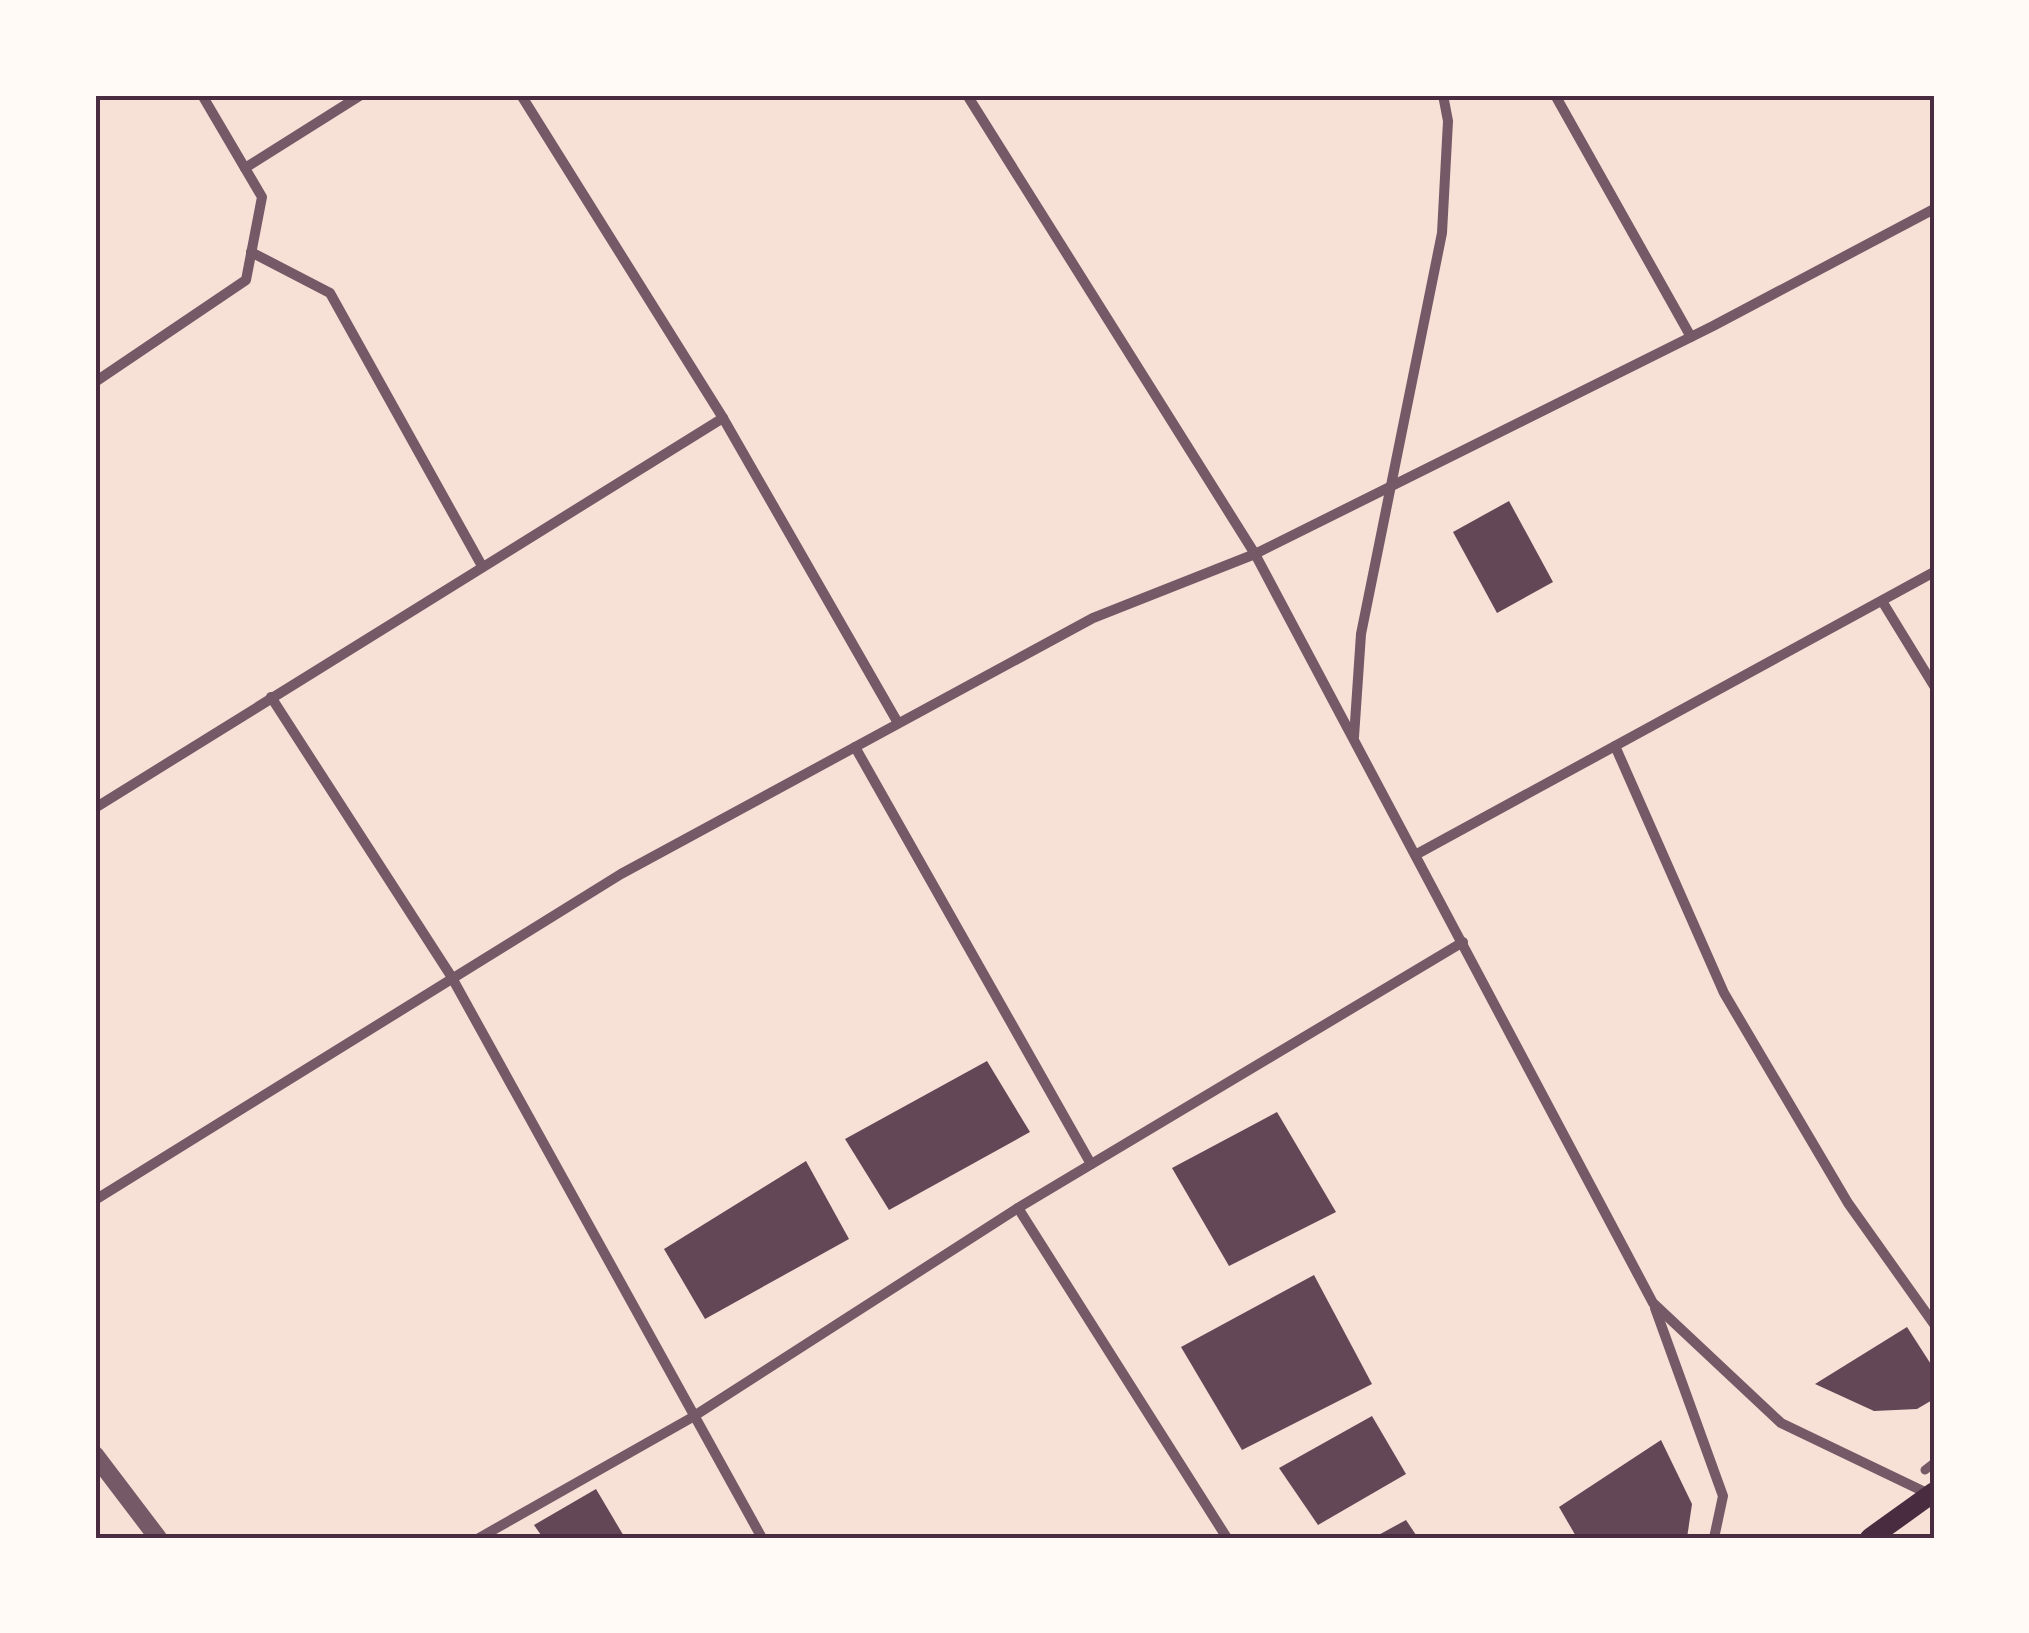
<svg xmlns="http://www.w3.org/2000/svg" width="2029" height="1633" font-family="'Exo 2',sans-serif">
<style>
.building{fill:#644757}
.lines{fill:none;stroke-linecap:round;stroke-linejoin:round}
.pedestrian{stroke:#755966;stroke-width:9}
.minor{stroke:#755966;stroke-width:10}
.tertiary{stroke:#755966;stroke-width:18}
.secondary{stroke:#4a2c40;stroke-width:20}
.neatline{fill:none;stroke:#4a2c40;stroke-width:4}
</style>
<rect width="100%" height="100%" fill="#f7e1d7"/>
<g class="building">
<polygon points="1509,501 1553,582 1497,613 1453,532"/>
<polygon points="987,1061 1030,1132 889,1210 845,1139"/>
<polygon points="1277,1112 1336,1212 1229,1266 1172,1168"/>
<polygon points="806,1161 849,1239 705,1319 664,1249"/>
<polygon points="1314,1275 1372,1384 1242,1450 1181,1347"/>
<polygon points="1907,1327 1934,1369 1934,1399 1917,1409 1874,1411 1815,1384"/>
<polygon points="1372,1416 1406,1474 1318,1525 1279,1468"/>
<polygon points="1661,1440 1692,1504 1687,1538 1577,1538 1559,1507"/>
<polygon points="596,1489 625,1538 543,1538 534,1525"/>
<polygon points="1406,1520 1418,1538 1373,1538"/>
</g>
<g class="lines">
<polyline class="pedestrian" points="1925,1470 1934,1463"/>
<g class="minor">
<polyline points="521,95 723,418 898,723"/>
<polyline points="967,95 1255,554 1653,1303 1781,1423 1929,1494"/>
<polyline points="1555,95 1691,337"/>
<polyline points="245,168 361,95"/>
<polyline points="251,252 330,293 482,566"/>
<polyline points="95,382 246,280 262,197 202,95"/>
<polyline points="1882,601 1934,686"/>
<polyline points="271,697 451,976 762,1538"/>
<polyline points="1354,737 1361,634 1442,233 1448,121 1443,95"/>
<polyline points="1615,746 1724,993 1848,1203 1934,1324"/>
<polyline points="855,747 1091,1164"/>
<polyline points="95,808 723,418"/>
<polyline points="1417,854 1934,572"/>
<polyline points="95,1200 621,874 1093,618 1255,554 1713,326 1934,209"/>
<polyline points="1018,1208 1227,1538"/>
<polyline points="1655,1308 1723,1496 1714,1538"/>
<polyline points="479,1538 691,1418 1018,1208 1463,942"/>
</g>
<polyline class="tertiary" points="95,1455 158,1538"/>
<polyline class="secondary" points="1870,1538 1934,1492"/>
</g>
<rect width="2029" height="1633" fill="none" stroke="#fffaf5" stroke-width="195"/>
<rect x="98" y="98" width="1834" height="1438" class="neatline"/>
</svg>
